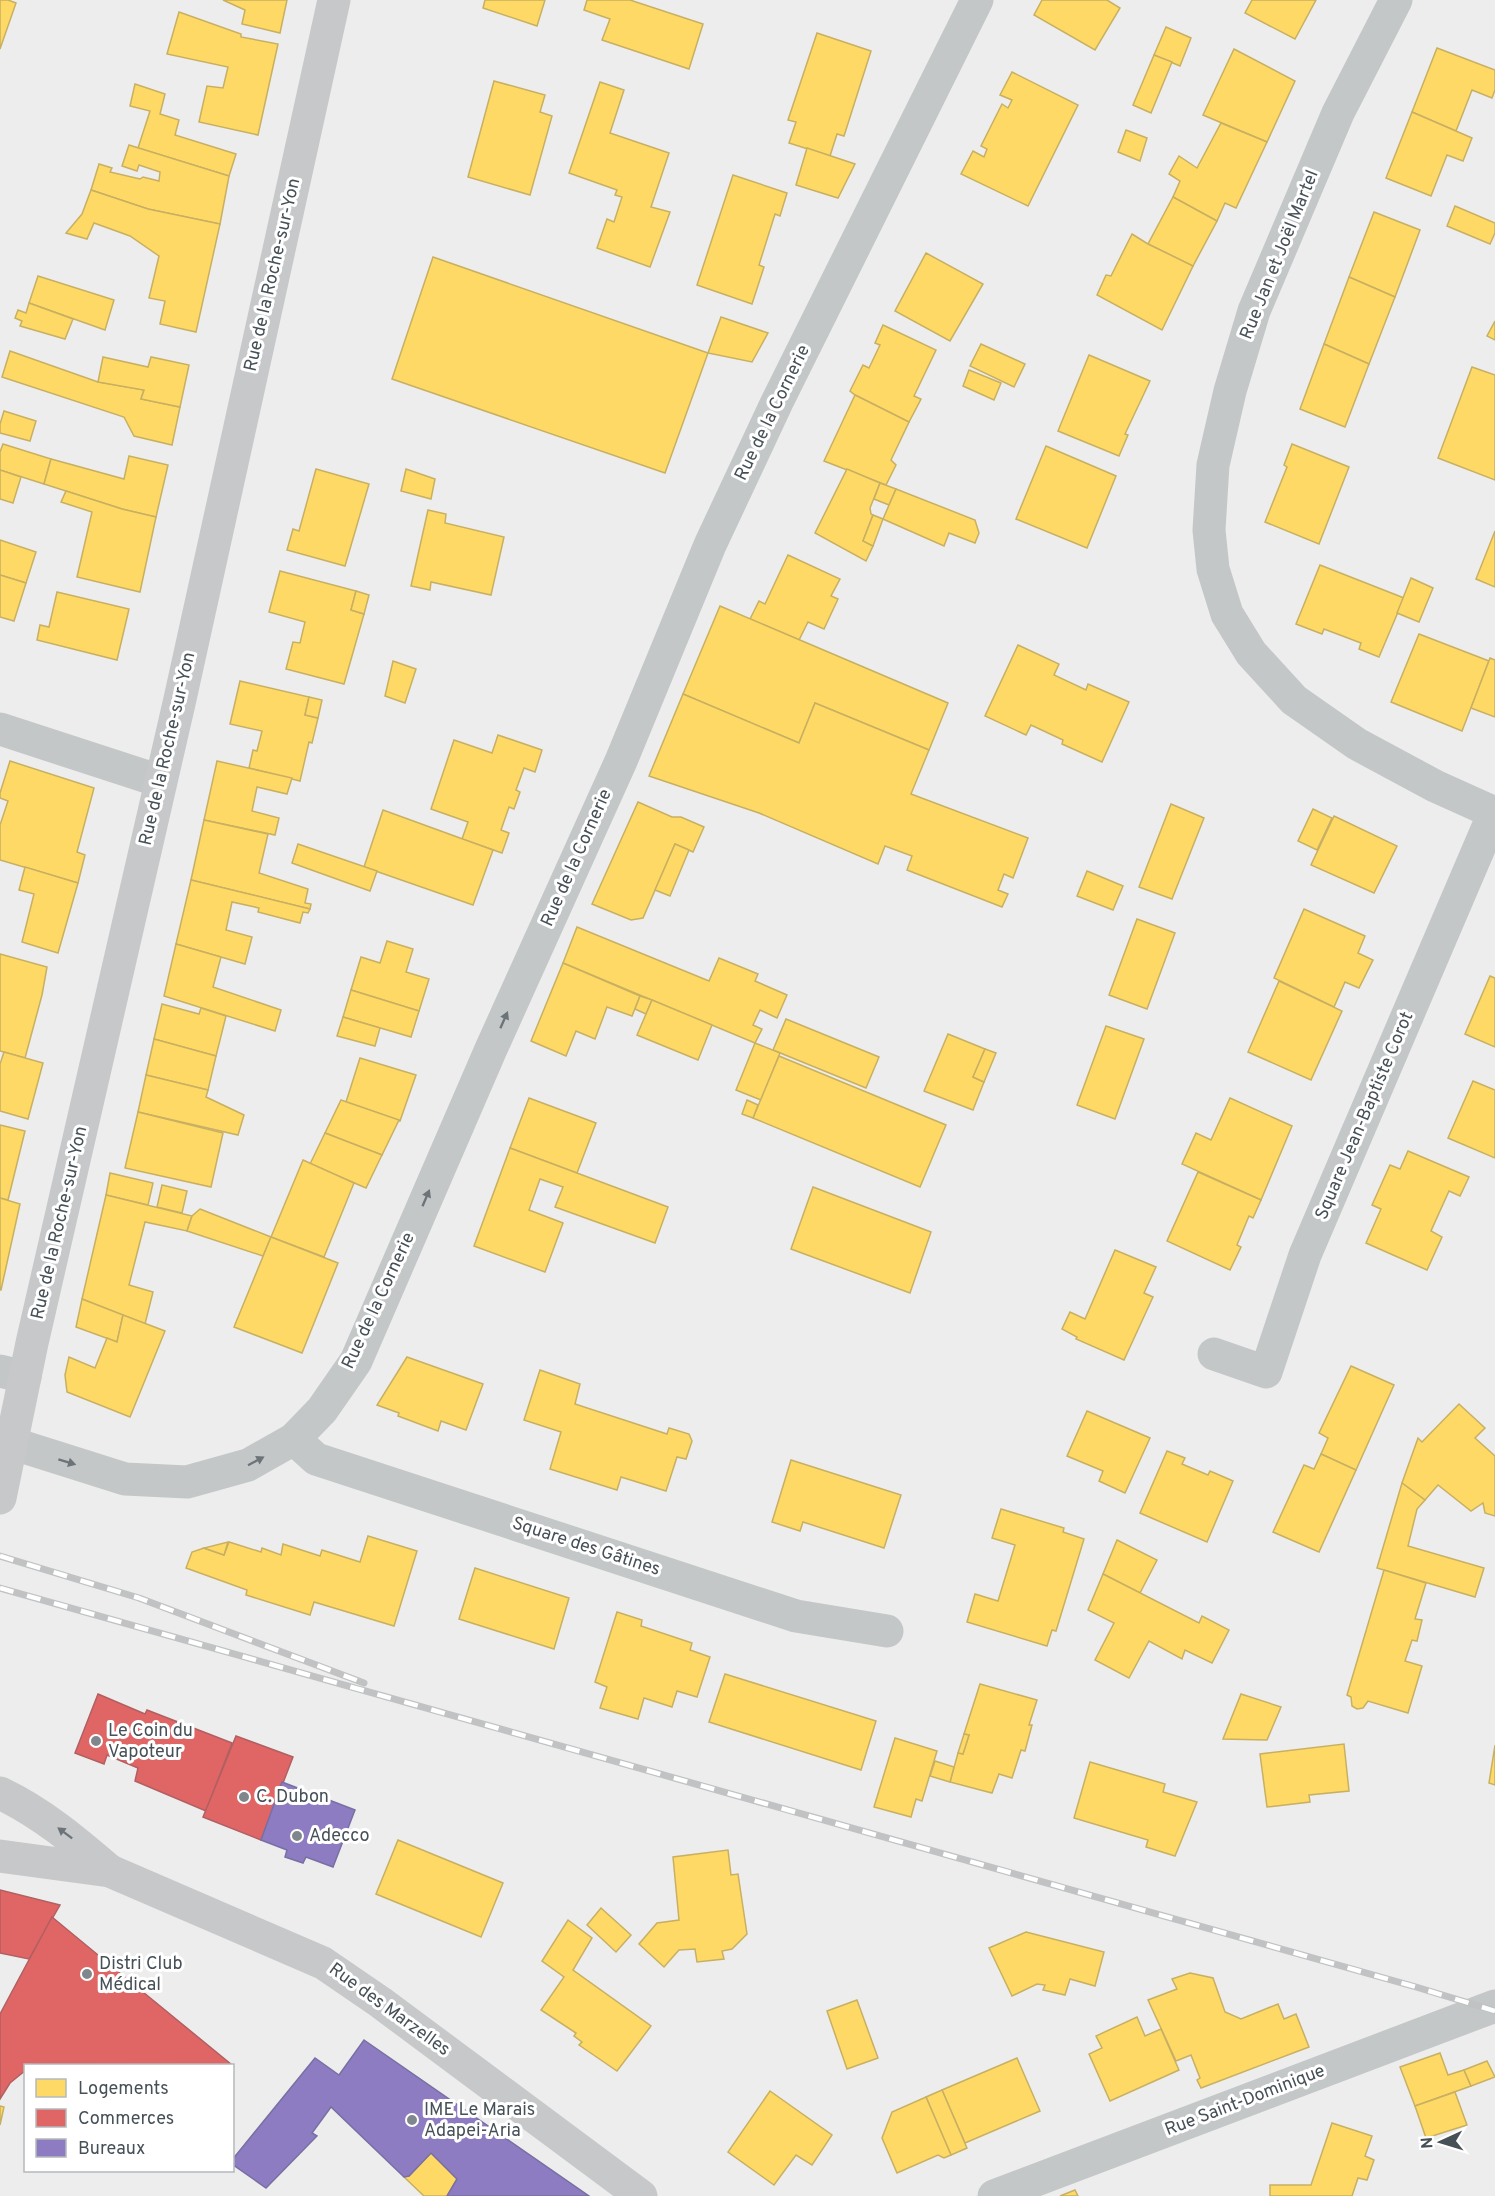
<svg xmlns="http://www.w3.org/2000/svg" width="1495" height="2196" font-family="Overpass,sans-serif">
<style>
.homes{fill:#ffd966;stroke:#c8b062;stroke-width:1.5}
.shops{fill:#e06666;stroke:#b25f62;stroke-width:1.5}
.offices{fill:#8e7cc3;stroke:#786fa3;stroke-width:1.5}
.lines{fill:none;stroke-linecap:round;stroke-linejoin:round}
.street{stroke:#c4c7c8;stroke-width:33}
.secondary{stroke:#c6c8ca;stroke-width:33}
.rail-casing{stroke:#c0c2c3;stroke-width:7}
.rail{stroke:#fff;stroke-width:4.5;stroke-dasharray:14;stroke-linecap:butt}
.oneway{fill:#6c7479}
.oneway2{fill:#6c747a}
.poi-dot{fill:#80878c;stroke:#fff;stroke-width:2}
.labels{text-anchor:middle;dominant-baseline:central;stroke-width:6;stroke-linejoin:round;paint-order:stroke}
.street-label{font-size:18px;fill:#465057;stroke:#fff}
.poi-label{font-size:18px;fill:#465057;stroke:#fff;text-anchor:start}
</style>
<rect width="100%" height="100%" fill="#ededed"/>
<g class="homes">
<polygon points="0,0 8,0 16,3 0,49"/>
<polygon points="223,0 287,0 280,33 242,24 245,10"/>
<polygon points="485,0 545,0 537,26 483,8"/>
<polygon points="587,0 630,0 703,24 689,69 602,40 610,19 584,10"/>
<polygon points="1042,0 1107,0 1120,8 1095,50 1034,15"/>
<polygon points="1252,0 1316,0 1295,39 1245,13"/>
<polygon points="179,12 241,34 241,37 278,44 258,135 199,122 207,86 223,88 228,67 167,54"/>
<polygon points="1166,27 1191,38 1180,66 1154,55"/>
<polygon points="817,33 871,51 844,136 837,134 830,156 789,143 796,122 788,120"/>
<polygon points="1437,48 1495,70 1495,90 1492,98 1472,90 1456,131 1412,112"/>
<polygon points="1234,49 1295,81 1267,142 1203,115"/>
<polygon points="1154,55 1172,62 1151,113 1133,105"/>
<polygon points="1012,72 1078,105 1028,206 961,174 973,151 984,157 987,149 981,146 1002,104 1008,108 1012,100 1000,95"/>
<polygon points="494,81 545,95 540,112 552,116 530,195 468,177"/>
<polygon points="600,82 624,90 610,133 669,153 651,207 670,212 650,267 597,248 607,219 614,222 622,197 615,195 617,190 569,173"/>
<polygon points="135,84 165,94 160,114 179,120 175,135 236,154 229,176 138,148 150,111 130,106"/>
<polygon points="1412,112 1472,138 1463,161 1447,155 1431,196 1386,178"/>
<polygon points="1221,123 1267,142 1236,208 1225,203 1217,221 1173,197 1180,181 1169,174 1179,156 1197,168"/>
<polygon points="1126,130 1147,138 1140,161 1118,152"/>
<polygon points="129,145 229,176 220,224 148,209 91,190 99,164 112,168 110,172 140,179 143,177 159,181 160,172 139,165 137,171 122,166"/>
<polygon points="807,148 855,164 838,198 796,185"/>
<polygon points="733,175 787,193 780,216 775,214 759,265 764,267 752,304 697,285"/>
<polygon points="91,190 148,209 220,224 196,332 160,324 165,301 149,298 159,256 130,236 94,223 87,239 66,233 82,214"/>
<polygon points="1173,197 1217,221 1193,266 1148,244"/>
<polygon points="1455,206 1495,223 1495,233 1490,244 1447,226"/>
<polygon points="1374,212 1420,230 1395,297 1349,277"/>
<polygon points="1132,234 1148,244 1193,266 1162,330 1097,295 1106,275 1111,276"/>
<polygon points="926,253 983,284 950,341 895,311"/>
<polygon points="433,257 708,353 665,473 392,379"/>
<polygon points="38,276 114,300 105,330 29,303"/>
<polygon points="1349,277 1395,297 1369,364 1324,344"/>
<polygon points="29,303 73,319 65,339 20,326 22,321 15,318 18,310 26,313"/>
<polygon points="721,317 768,333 752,362 708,353"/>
<polygon points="1495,321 1495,340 1487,336"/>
<polygon points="883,325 936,350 914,396 921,399 909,422 855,395 850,391 863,365 869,368 880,345 875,343"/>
<polygon points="981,344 1025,364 1014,387 970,366"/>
<polygon points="1324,344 1369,364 1345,427 1300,409"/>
<polygon points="10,351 98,382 144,390 141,399 180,407 172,445 134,436 124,417 2,377"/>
<polygon points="1089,355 1150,381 1125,434 1128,435 1119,456 1058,431"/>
<polygon points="103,357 148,367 151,357 189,365 180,407 141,399 144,390 98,382"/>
<polygon points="1472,367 1495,375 1495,480 1438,458"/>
<polygon points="969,370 1001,383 994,400 963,386"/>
<polygon points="855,395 909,422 891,460 896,465 886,485 824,461"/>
<polygon points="4,411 36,421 30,441 0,433 0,424"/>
<polygon points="3,444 51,459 44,484 0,470 0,452"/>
<polygon points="1292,444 1349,467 1319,544 1265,522 1287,467 1284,465"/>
<polygon points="1046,446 1116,476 1087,548 1016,519"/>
<polygon points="129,456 168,465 156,517 122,509 44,484 51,459 124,479"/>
<polygon points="316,469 369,484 345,566 287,550 293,529 299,531"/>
<polygon points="406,469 435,479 431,499 401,491"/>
<polygon points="847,469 880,483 870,508 871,514 873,515 863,541 873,546 866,561 815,533"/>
<polygon points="0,470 21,477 13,503 0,499"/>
<polygon points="880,483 896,489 889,505 874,499"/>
<polygon points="896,489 975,520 979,533 975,543 949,533 944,546 883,519"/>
<polygon points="66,491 122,509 156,517 140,592 77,577 92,512 61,502"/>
<polygon points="428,510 446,514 445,523 504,537 491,595 431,582 430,590 411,586"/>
<polygon points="873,515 883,519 873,546 863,541"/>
<polygon points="1495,531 1495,587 1476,579"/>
<polygon points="0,540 36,552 26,583 0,575"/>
<polygon points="788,555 840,579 831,596 838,599 824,629 808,622 799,640 750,619 759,601 765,604"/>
<polygon points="1320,565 1404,598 1379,657 1359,649 1361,643 1324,629 1322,634 1296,624"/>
<polygon points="280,571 356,591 351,610 364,614 344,684 286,669 293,642 300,643 305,622 269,612"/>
<polygon points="0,575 26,583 14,621 0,617"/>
<polygon points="1411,578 1433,588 1419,622 1397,613"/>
<polygon points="356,591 369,595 364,614 351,610"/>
<polygon points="57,592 129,609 117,660 37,640 40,625 49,627"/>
<polygon points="720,606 948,703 929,750 815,703 799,743 683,694"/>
<polygon points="1419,634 1489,661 1462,731 1391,702"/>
<polygon points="1018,645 1059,664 1054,675 1086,690 1088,684 1129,702 1102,762 1062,744 1063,740 1031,725 1026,735 985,716"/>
<polygon points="1490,658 1495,660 1495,717 1471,708"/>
<polygon points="393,661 416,669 405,703 385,696"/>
<polygon points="240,681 309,697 305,715 318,718 312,743 309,742 300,781 249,768 253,750 257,751 262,731 230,724"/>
<polygon points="683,694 799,743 815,703 929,750 911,794 1028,838 1013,878 1004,874 998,890 1008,894 1002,907 907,870 912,856 885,846 878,864 759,813 649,776"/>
<polygon points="309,697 322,700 318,718 305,715"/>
<polygon points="498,735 542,750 535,772 524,768 516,790 520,792 514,809 509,807 501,830 509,833 502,853 462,839 468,822 431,809 454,740 492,753"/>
<polygon points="10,761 94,788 77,852 85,855 78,883 0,860 0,825 8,801 0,798 0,793"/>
<polygon points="217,761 292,778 287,794 257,787 252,811 279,818 275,835 204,820"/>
<polygon points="638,802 672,817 681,817 704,827 693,852 675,844 643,918 631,920 592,904"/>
<polygon points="1171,804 1204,818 1172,899 1139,887"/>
<polygon points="1313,809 1332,818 1317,850 1298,841"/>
<polygon points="383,810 493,850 473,905 364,867"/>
<polygon points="1334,816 1397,846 1374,893 1311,865"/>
<polygon points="204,820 268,834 259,873 308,889 305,903 311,904 310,909 191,880"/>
<polygon points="298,844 377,871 370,891 292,863"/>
<polygon points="675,844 689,850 670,896 655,890"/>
<polygon points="25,867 78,883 58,953 22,942 34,894 19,890"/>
<polygon points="1087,871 1123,886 1113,910 1077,896"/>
<polygon points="191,880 310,909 308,913 303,912 300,923 258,912 259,908 232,902 226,930 252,937 245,964 176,944"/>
<polygon points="1304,909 1365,936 1358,953 1373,960 1359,988 1345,982 1334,1007 1274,978"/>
<polygon points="1137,919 1175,933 1147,1009 1109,995"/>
<polygon points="577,927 709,981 719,958 758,974 755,981 787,995 777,1018 760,1010 753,1025 762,1029 755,1043 563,963"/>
<polygon points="387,941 413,949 406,972 429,979 419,1011 351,990 361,957 380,963"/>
<polygon points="176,944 221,957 213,987 281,1010 275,1031 164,996"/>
<polygon points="0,954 47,967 42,995 25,1058 0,1051"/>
<polygon points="563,963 640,996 632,1016 607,1007 595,1039 576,1031 566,1056 531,1041"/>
<polygon points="1490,976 1495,978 1495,1047 1465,1034"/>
<polygon points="1279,981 1342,1011 1311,1080 1248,1052"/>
<polygon points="351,990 419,1011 411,1037 343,1017"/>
<polygon points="640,996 652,1000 646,1014 635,1009"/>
<polygon points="652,1000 712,1025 698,1060 637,1035"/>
<polygon points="162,1004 199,1014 201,1008 226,1016 216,1056 154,1039"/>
<polygon points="343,1017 380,1028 375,1046 337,1036"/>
<polygon points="786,1019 879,1057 866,1088 773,1050"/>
<polygon points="1106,1026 1144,1039 1115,1119 1077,1105"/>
<polygon points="948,1034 985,1049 973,1077 984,1082 973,1110 924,1091"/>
<polygon points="154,1039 216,1056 208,1090 146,1075"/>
<polygon points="755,1043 780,1053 761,1100 736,1090"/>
<polygon points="985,1049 996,1053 984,1082 973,1077"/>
<polygon points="4,1052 43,1063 28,1119 0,1111 0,1064"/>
<polygon points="779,1056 946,1125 920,1187 753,1118"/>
<polygon points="360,1058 416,1075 400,1121 346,1102"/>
<polygon points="146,1075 208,1090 206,1097 244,1115 238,1135 138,1112"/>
<polygon points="1473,1081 1495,1090 1495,1158 1448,1138"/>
<polygon points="529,1098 596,1123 577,1173 510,1148"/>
<polygon points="1230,1098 1292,1126 1261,1200 1182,1164 1196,1133 1211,1140"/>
<polygon points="341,1100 399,1120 382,1155 325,1133"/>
<polygon points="747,1100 758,1105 753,1118 742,1114"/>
<polygon points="138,1112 223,1133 211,1187 125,1168"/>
<polygon points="0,1125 25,1131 8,1200 0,1198"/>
<polygon points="325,1133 382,1155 366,1188 310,1164"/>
<polygon points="510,1148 668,1207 655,1243 555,1207 563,1187 540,1179 529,1210 563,1223 545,1272 474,1246"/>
<polygon points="1408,1151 1469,1177 1460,1196 1449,1191 1431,1231 1442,1237 1427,1270 1366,1243 1381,1209 1372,1205 1390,1165 1400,1169"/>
<polygon points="303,1160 354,1183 324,1257 271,1237"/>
<polygon points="1198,1172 1261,1200 1253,1218 1249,1216 1237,1245 1241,1247 1230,1270 1167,1241"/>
<polygon points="110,1173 153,1183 148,1205 106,1195"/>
<polygon points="162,1185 187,1191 182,1213 157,1207"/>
<polygon points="813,1187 931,1232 910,1293 791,1249"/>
<polygon points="106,1195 192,1216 187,1231 145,1222 129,1285 153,1292 145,1324 82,1299"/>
<polygon points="0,1198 20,1204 1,1290 0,1290"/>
<polygon points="200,1209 271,1237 263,1256 187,1231 192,1216"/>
<polygon points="271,1237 338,1263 302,1353 234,1327"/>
<polygon points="1115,1250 1156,1267 1144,1293 1153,1297 1124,1360 1076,1339 1077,1337 1062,1329 1070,1312 1085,1319"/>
<polygon points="82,1299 123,1315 117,1342 76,1327"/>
<polygon points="123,1315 165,1331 130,1417 67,1392 65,1375 69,1357 95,1368 107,1338 117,1342"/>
<polygon points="407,1357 483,1384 466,1430 441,1421 438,1431 398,1416 399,1413 377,1405"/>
<polygon points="1351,1366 1394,1385 1356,1470 1321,1454 1328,1438 1319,1433"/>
<polygon points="540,1370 580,1384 575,1404 667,1434 669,1428 689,1434 692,1441 686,1459 677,1457 666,1491 621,1477 617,1490 550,1469 561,1432 524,1420"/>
<polygon points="1459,1404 1485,1428 1475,1438 1495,1456 1495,1516 1485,1513 1483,1503 1471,1511 1438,1485 1425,1500 1402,1483 1418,1438 1422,1442"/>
<polygon points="1087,1411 1150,1438 1125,1493 1099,1481 1103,1471 1067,1456"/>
<polygon points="1167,1451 1185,1458 1182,1464 1208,1475 1210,1471 1233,1481 1207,1542 1140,1513"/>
<polygon points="1321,1454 1356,1470 1319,1552 1273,1532 1304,1465 1314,1469"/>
<polygon points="791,1460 901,1495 884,1548 803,1522 800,1531 772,1522"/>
<polygon points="1402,1483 1425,1500 1417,1509 1408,1546 1484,1568 1475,1597 1377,1568"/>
<polygon points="1001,1509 1064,1528 1063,1532 1084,1539 1056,1631 1052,1630 1047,1646 967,1622 975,1594 998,1601 1015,1545 992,1538"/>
<polygon points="368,1536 417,1551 394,1626 314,1602 310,1615 246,1595 247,1590 186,1568 192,1552 204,1548 224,1555 229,1542 261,1552 262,1548 281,1555 283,1544 320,1556 322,1550 360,1562"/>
<polygon points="1117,1540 1157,1560 1140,1593 1103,1574"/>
<polygon points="228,1542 224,1555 204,1548"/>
<polygon points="475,1568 569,1598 554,1649 459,1619"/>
<polygon points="1384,1570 1426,1583 1415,1619 1422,1620 1417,1641 1412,1640 1405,1661 1422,1666 1408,1713 1368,1701 1363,1708 1357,1709 1352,1706 1351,1697 1347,1695"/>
<polygon points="1103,1574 1199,1623 1202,1616 1229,1630 1212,1663 1185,1650 1182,1659 1149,1641 1129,1678 1095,1660 1114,1623 1088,1610"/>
<polygon points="617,1612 642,1620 641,1626 692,1643 690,1650 710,1657 697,1697 677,1691 672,1707 644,1698 638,1719 600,1708 607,1687 595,1682"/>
<polygon points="725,1674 876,1721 861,1770 709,1722"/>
<polygon points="980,1684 1037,1700 1029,1725 1032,1725 1025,1751 1021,1750 1012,1778 999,1774 992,1793 950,1782 958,1753 963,1754 969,1735 964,1734"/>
<polygon points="1241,1694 1281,1707 1267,1740 1223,1739"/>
<polygon points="964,1734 969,1735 963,1754 958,1753"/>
<polygon points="895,1738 937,1751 922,1801 916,1799 911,1817 874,1807"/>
<polygon points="1344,1744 1349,1791 1309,1795 1310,1802 1267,1807 1260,1754"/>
<polygon points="1495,1745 1495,1785 1489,1783"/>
<polygon points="935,1761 954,1767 950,1782 930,1776"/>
<polygon points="1090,1762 1165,1784 1163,1792 1197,1802 1175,1856 1146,1847 1148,1840 1074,1818"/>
<polygon points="398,1840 503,1883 481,1937 376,1894"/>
<polygon points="728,1850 731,1875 738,1874 747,1934 732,1949 722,1951 724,1959 697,1962 695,1949 679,1950 664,1967 639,1944 657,1923 679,1920 673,1857"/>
<polygon points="601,1908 631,1935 616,1952 587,1925"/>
<polygon points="568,1920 592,1938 573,1970 651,2026 617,2071 579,2045 582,2042 574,2036 576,2033 541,2010 564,1977 542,1961"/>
<polygon points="1026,1932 1104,1952 1095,1986 1070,1979 1065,1995 1043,1990 1045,1985 1037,1984 1012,1996 989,1948"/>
<polygon points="1190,1973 1213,1978 1225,2012 1241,2019 1278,2004 1284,2019 1296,2014 1309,2047 1201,2088 1197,2080 1200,2078 1191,2055 1176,2061 1148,2000 1177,1989 1172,1979"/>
<polygon points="857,2000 878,2058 847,2069 827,2011"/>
<polygon points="1137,2017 1145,2036 1161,2029 1179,2070 1110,2101 1089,2054 1102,2048 1096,2036"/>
<polygon points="1440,2053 1448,2075 1464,2070 1471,2086 1415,2106 1400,2067"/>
<polygon points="1017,2058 1040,2111 965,2143 942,2090"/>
<polygon points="1487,2061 1495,2077 1471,2086 1464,2070"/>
<polygon points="942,2090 967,2148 951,2155 926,2097"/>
<polygon points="770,2091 832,2135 812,2165 796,2155 774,2185 728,2152"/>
<polygon points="1455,2092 1467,2125 1426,2138 1415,2106"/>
<polygon points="926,2097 951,2155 944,2158 938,2155 897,2173 882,2138 892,2112"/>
<polygon points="0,2106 4,2107 0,2125"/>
<polygon points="1332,2123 1372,2136 1365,2156 1374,2160 1367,2180 1358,2178 1352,2196 1270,2196 1270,2185 1311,2185"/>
<polygon points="431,2153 457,2179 447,2196 424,2196 404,2177 409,2176"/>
<polygon points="1075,2190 1078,2196 1060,2196"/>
</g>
<g class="shops">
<polygon points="98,1694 145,1714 147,1710 232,1743 206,1811 135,1781 138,1768 107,1755 104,1764 75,1753"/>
<polygon points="236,1736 293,1757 261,1840 203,1817"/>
<polygon points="0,1890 60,1905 29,1959 0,1953"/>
<polygon points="52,1917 121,1974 232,2065 33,2064 26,2066 26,2070 10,2083 0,2099 0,2014"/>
</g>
<g class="offices">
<polygon points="282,1782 355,1810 333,1867 306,1857 303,1863 285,1857 287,1850 261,1840"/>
<polygon points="364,2040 589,2196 447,2196 457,2179 431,2153 409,2176 404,2177 331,2107 312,2133 317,2136 266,2188 232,2164 232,2160 315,2058 339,2075"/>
</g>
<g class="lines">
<g class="street">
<polyline points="1396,0 1338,113 1254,311 1230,391 1213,465 1209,530 1213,569 1227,614 1251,653 1294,700 1357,744 1435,786 1495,813"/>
<polyline points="0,729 160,781"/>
<polyline points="1214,1354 1266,1372 1305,1255 1494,813"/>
<polyline points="0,1371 25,1377"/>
<polyline points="294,1439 316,1459 796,1616 887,1631"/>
<polyline points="11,1443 125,1479 187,1482 248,1465 294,1439 322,1410 356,1361 491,1049 621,761 710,545 777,402 977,0"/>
<polyline points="994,2196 1495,2006"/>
</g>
<g class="secondary">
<polyline points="0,1498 32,1343 180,699 334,0"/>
<path d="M0,1793C42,1813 75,1841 110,1871"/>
<polyline points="0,1856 110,1871 323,1963 380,2002 641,2196"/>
</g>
<g class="rail-casing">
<g id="rail">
<polyline points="0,1556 139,1598 364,1683"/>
<polyline points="0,1588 1416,1987 1495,2011"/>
</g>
</g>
<use href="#rail" class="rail"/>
</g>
<defs><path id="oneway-solid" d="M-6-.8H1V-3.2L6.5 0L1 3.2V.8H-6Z" transform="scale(1.5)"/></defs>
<g class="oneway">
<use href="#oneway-solid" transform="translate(504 1020) rotate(-66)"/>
<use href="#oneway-solid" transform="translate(426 1198) rotate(-67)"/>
<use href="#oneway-solid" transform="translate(256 1461) rotate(-28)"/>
<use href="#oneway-solid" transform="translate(67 1462) rotate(17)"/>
</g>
<use class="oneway2" href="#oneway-solid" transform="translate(65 1833) rotate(-143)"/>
<g class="poi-dot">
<circle cx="96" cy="1741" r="6"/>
<circle cx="244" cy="1797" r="6"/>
<circle cx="297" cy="1836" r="6"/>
<circle cx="87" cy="1974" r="6"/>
<circle cx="412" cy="2120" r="6"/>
</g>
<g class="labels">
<g class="street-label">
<text transform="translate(1280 255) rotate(-68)">Rue Jan et Joël Martel</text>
<text transform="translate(273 275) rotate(-77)">Rue de la Roche-sur-Yon</text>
<text transform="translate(773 413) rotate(-64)">Rue de la Cornerie</text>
<text transform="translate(168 749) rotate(-77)">Rue de la Roche-sur-Yon</text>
<text transform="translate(577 858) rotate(-66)">Rue de la Cornerie</text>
<text transform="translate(1365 1116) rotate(-67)">Square Jean-Baptiste Corot</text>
<text transform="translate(60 1223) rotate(-77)">Rue de la Roche-sur-Yon</text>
<text transform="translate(379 1301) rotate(-65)">Rue de la Cornerie</text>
<text transform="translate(586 1547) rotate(18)">Square des Gâtines</text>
<text transform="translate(389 2010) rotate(36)">Rue des Marzelles</text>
<text transform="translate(1245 2101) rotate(-21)">Rue Saint-Dominique</text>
</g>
<g class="poi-label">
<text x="108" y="1731">Le Coin du<tspan x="108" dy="21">Vapoteur</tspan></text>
<text x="256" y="1797">C. Dubon</text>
<text x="309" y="1836">Adecco</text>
<text x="99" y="1964">Distri Club<tspan x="99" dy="21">Médical</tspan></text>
<text x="424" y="2110">IME Le Marais<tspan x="424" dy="21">Adapei-Aria</tspan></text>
</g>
</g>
<rect x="24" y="2064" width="210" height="108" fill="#ffffff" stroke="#b5b9bc" stroke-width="1.5"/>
<rect x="36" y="2079" width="30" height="18" fill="#ffd966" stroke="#b5b9bc" stroke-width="1.5"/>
<text x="78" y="2094" font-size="18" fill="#465057">Logements</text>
<rect x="36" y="2109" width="30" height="18" fill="#e06666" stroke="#b5b9bc" stroke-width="1.5"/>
<text x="78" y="2124" font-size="18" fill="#465057">Commerces</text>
<rect x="36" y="2139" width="30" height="18" fill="#8e7cc3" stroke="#b5b9bc" stroke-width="1.5"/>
<text x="78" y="2154" font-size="18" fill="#465057">Bureaux</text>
<g transform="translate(1441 2142) rotate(266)" stroke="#ffffff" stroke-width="4.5" paint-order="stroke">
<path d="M0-4.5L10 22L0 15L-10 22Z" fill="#465057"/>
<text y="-9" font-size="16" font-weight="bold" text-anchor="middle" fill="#465057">N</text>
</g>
</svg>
